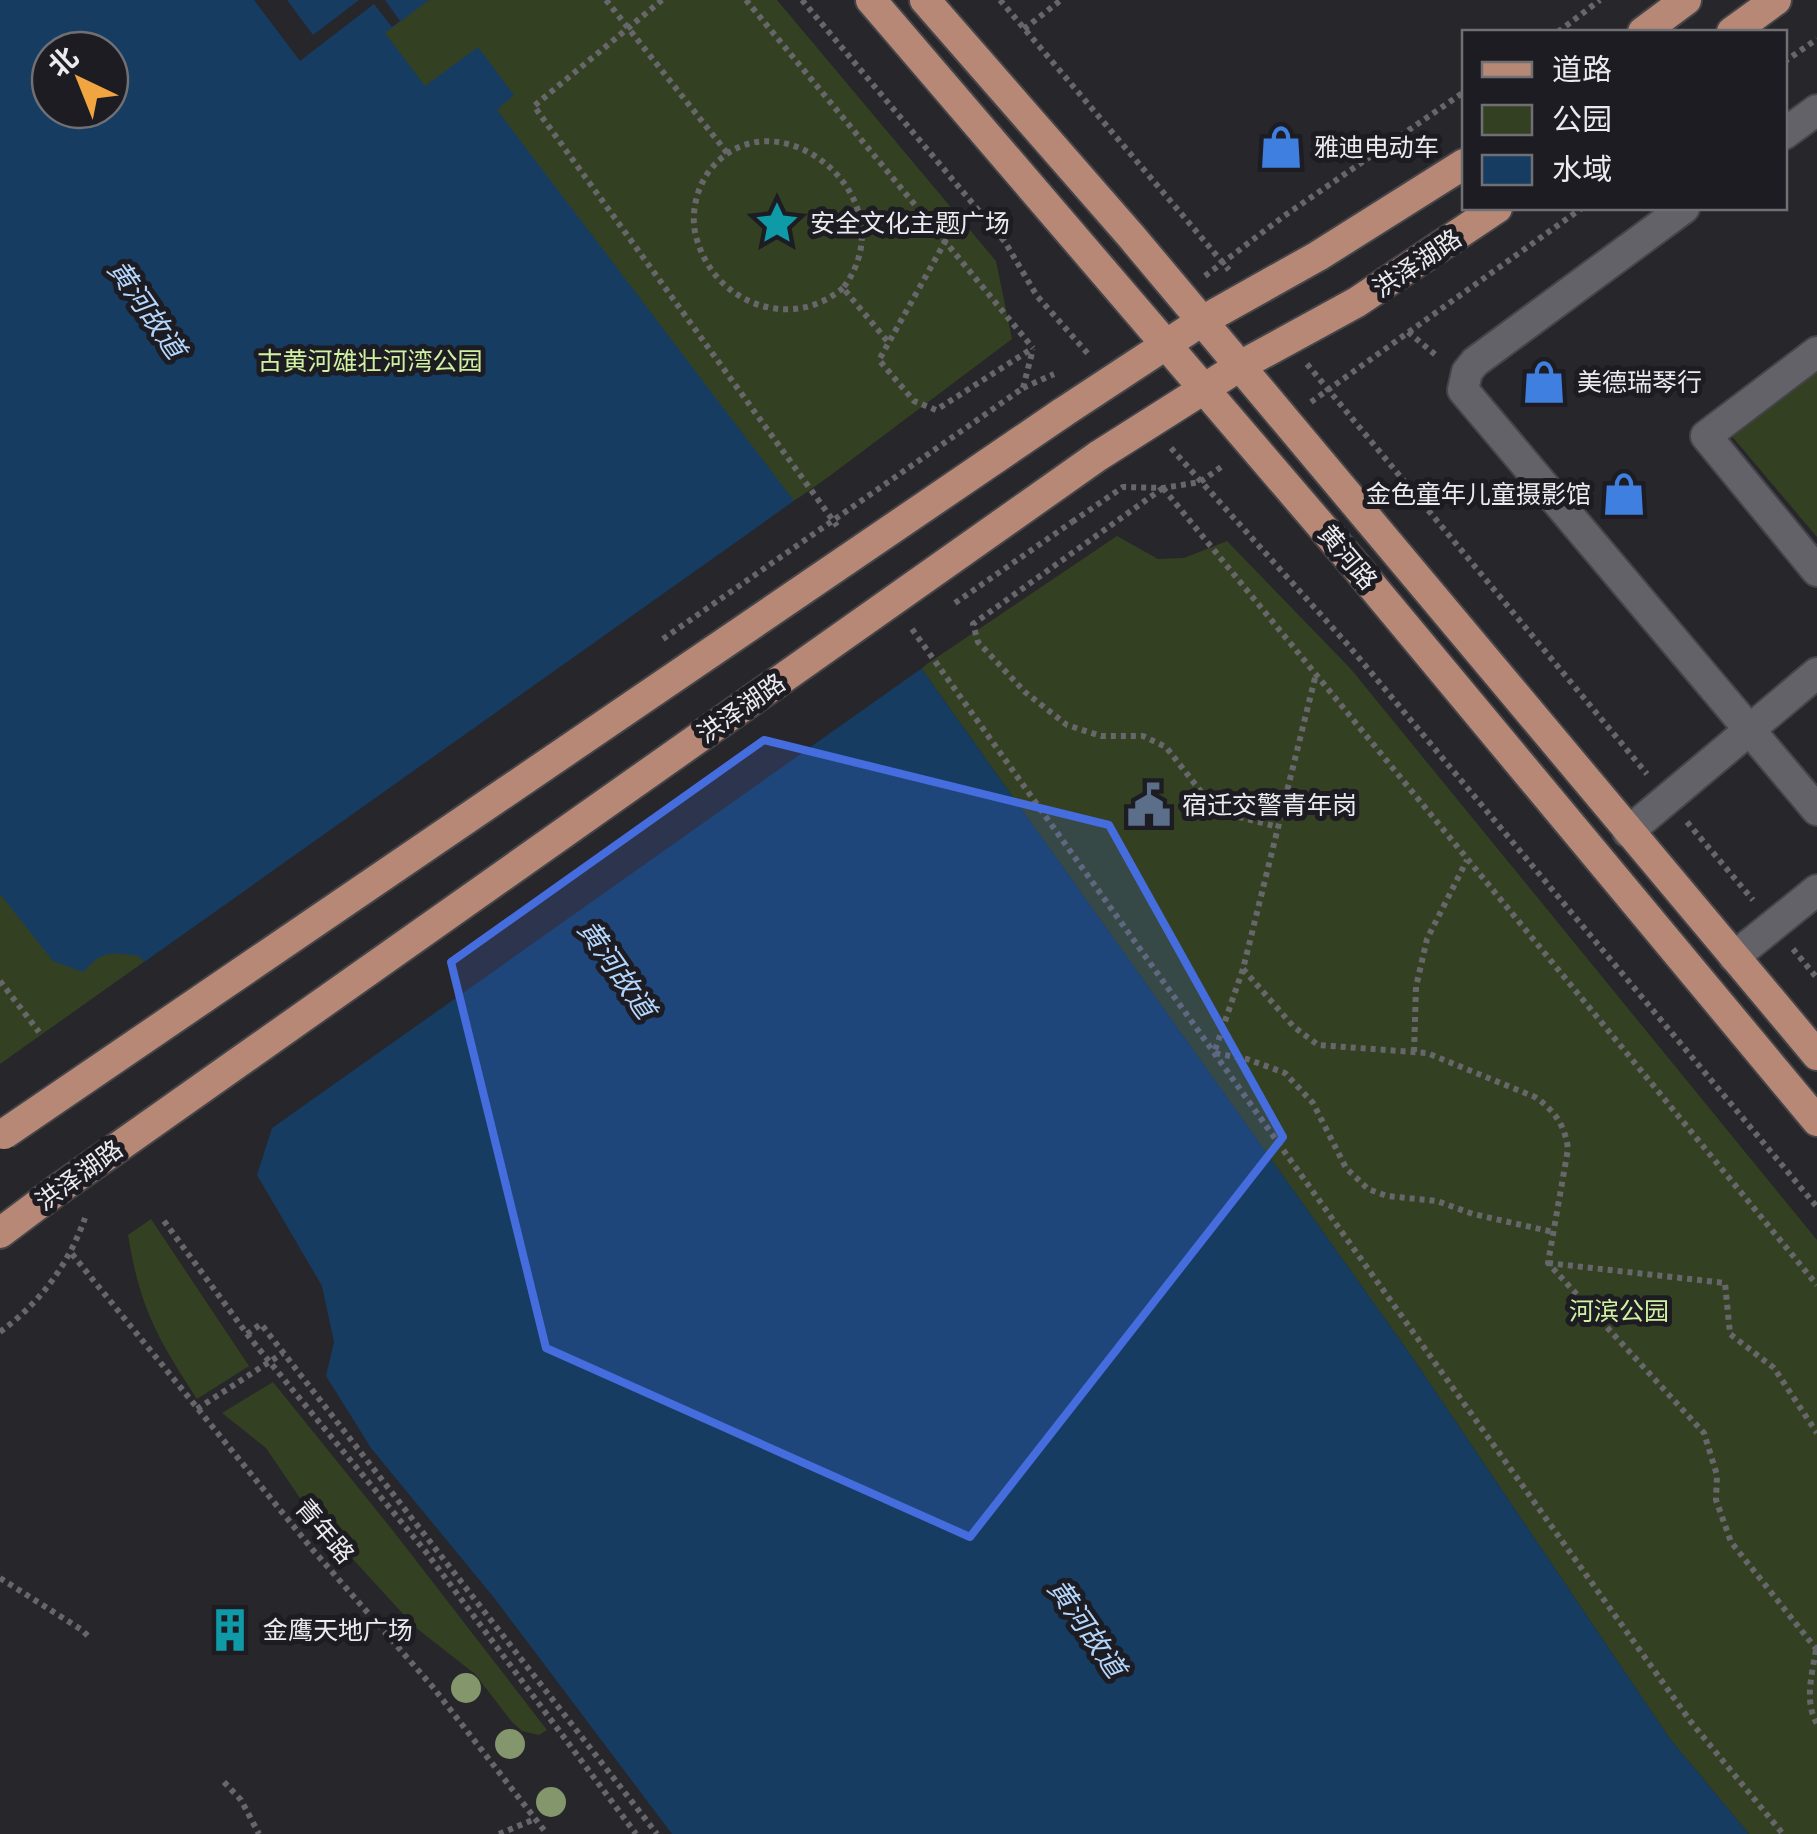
<svg xmlns="http://www.w3.org/2000/svg" width="1817" height="1834" font-family="Montserrat,'Noto Sans SC',sans-serif">
<style>
.green{fill:#344022;fill-rule:evenodd}
.water{fill:#163c62;fill-rule:evenodd}
.pier{fill:#26262b}
.lines{fill:none;stroke-linecap:round;stroke-linejoin:round}
.minor-casing{stroke:#444449;stroke-width:34}
.major-casing{stroke:#444449;stroke-width:34}
.path{stroke:#67676b;stroke-width:6;stroke-dasharray:5 5;stroke-linecap:butt}
.minor{stroke:#636269;stroke-width:30}
.major{stroke:#b78875;stroke-width:30}
.major-bridge-casing{stroke:#444449;stroke-width:34;stroke-linecap:butt}
.path-bridge{stroke:#67676b;stroke-width:6;stroke-dasharray:5 5;stroke-linecap:butt}
.major-bridge{stroke:#b78875;stroke-width:30}
.tree{fill:#84966c}
.marked{fill:#466ddd;fill-opacity:0.2;stroke:#466ddd;stroke-width:8;stroke-linejoin:round}
.labels{text-anchor:middle;dominant-baseline:central;stroke-width:10;stroke-linejoin:round;paint-order:stroke}
.poi-label{font-size:25px;fill:#ebebef;stroke:#1d1c22;text-anchor:start}
.street-label{font-size:25px;fill:#ebebef;stroke:#1d1c22}
.park-label{font-size:25px;fill:#d0f1a1;stroke:#1d1c22}
.water-label{font-size:28px;font-style:italic;fill:#b4d6fd;stroke:#1d1c22}
</style>
<rect width="100%" height="100%" fill="#26262b"/>
<g class="green">
<path d="M0,0H777L996,261L1012,339L831,475L0,1064ZM50,50H110V110H50Z"/>
<polygon points="1817,366 1817,537 1730,434"/>
<polygon points="1117,536 1158,559 1184,558 1227,541 1350,668 1817,1240 1817,1834 1749,1834 1670,1739 1410,1354 921,668"/>
<path d="M151,1219L249,1366L197,1399C157,1338 140,1308 128,1235Z"/>
<polygon points="273,1382 394,1532 547,1730 539,1735 522,1731 512,1722 475,1674 415,1627 308,1510 266,1448 222,1413"/>
</g>
<path class="water" d="M0,0H429L385,33L425,86L478,47L514,95L497,110L921,668L1410,1354L1670,1739L1749,1834H672L495,1599L371,1448L326,1376L334,1342L322,1286L257,1175L272,1128L139,956C111,952 103,950 83,972L53,961L0,894ZM50,50H110V110H50Z"/>
<g class="pier">
<polygon points="254,0 287,0 313,35 359,0 385,0 400,21 392,27 374,4 300,61"/>
<polygon points="798,498 925,666 265,1133 267,1129 140,965"/>
</g>
<g class="lines">
<g class="minor-casing">
<g id="minor">
<polyline points="1784,134 1817,110"/>
<polyline points="1684,208 1475,362 1467,372 1463,390 1817,810"/>
<polyline points="1817,352 1706,436 1817,571"/>
<polyline points="1628,832 1817,673"/>
<polyline points="1734,957 1817,890"/>
</g>
</g>
<g class="major-casing">
<g id="major">
<polyline points="871,0 1353,563 1817,1121"/>
<polyline points="925,0 1131,236 1817,1055"/>
<polyline points="1643,32 1686,0"/>
<polyline points="1732,32 1776,0"/>
<polyline points="1062,413 1202,321 1318,256 1464,164"/>
<polyline points="1098,456 1240,366 1357,302 1497,208"/>
<polyline points="0,1233 56,1191"/>
</g>
</g>
<g class="path">
<polyline points="606,0 728,154"/>
<polyline points="662,0 534,106 837,526"/>
<polyline points="746,0 1033,348"/>
<polyline points="802,0 1005,242 1037,296 1090,356"/>
<polyline points="1000,0 1229,270"/>
<polyline points="1024,29 1061,0"/>
<polyline points="1558,32 1600,0"/>
<polyline points="1784,62 1817,39"/>
<polyline points="946,240 879,360 914,401 936,410 1033,348"/>
<polyline points="1205,276 1284,216 1464,92"/>
<path d="M843,288C791,332 716,304 697,240C690,218 695,193 707,174C770,85 913,196 843,288L889,343"/>
<polyline points="1408,332 1437,356"/>
<polyline points="1307,364 1647,774"/>
<polyline points="1023,388 1054,374"/>
<polyline points="1023,388 1033,349"/>
<polyline points="1311,402 1582,208"/>
<polyline points="1171,448 1349,646 1817,1207"/>
<polyline points="1163,488 1817,1285"/>
<polyline points="1163,488 973,624 978,642 1025,692 1067,725 1101,736 1143,736 1166,747 1202,793 1235,816 1278,827"/>
<polyline points="1072,522 1123,487 1163,488 1200,482 1224,465"/>
<polyline points="912,629 1691,1722 1783,1834"/>
<polyline points="1315,678 1243,969 1214,1053 1247,1059 1285,1073 1313,1103 1346,1168 1368,1189 1387,1196 1437,1201 1473,1214 1553,1232"/>
<polyline points="1687,822 1753,900"/>
<polyline points="1793,949 1817,978"/>
<path d="M1243,969L1293,1026L1318,1045L1427,1053L1535,1097C1554,1110 1565,1125 1568,1149L1548,1263L1704,1433L1717,1475L1716,1500L1731,1542L1817,1650"/>
<polyline points="0,981 39,1032"/>
<polyline points="1414,1052 1416,987 1427,939 1467,860"/>
<polyline points="164,1221 250,1338 426,1552 636,1834"/>
<polyline points="72,1254 312,1549 432,1686 547,1834"/>
<polyline points="1548,1263 1725,1283 1730,1334 1774,1368 1817,1433"/>
<path d="M0,1332C41,1302 68,1265 85,1218"/>
<polyline points="247,1334 261,1324 657,1834"/>
<polyline points="197,1409 283,1353"/>
<polyline points="0,1578 82,1630 91,1639"/>
<path d="M1816,1650C1812,1675 1804,1701 1817,1724"/>
<polyline points="224,1782 241,1800 259,1834"/>
<polyline points="499,1834 535,1819"/>
</g>
<use href="#minor" class="minor"/>
<use href="#major" class="major"/>
<g class="major-bridge-casing">
<g id="major-bridge">
<polyline points="4,1134 1062,413"/>
<polyline points="56,1191 1098,456"/>
</g>
</g>
<g class="path-bridge">
<polyline points="955,603 1072,522"/>
<polyline points="663,639 1023,388"/>
</g>
<use href="#major-bridge" class="major-bridge"/>
</g>
<g class="tree">
<circle cx="466" cy="1688" r="15"/>
<circle cx="510" cy="1744" r="15"/>
<circle cx="551" cy="1802" r="15"/>
</g>
<path class="marked" d="M764,740L1109,825L1283,1137L970,1537L546,1348L451,962Z"/>
<defs>
<g id="shop-bare" transform="scale(3.45)"><path d="M-5-2.5h2.3a2.7 3.5 0 0 1 5.4 0H5L5.5 6h-11ZM-1.5-2.5h3a1.5 2.3 0 0 0-3 0Z" fill="#3f7fe0" stroke="#1d1c22" stroke-width="2.5" paint-order="stroke"/></g>
<g id="sight-bare" transform="scale(3.45)"><path d="M0-6L1.8-2.2L6-1.7L2.9 1.2L3.7 5.4L0 3.3L-3.7 5.4L-2.9 1.2L-6-1.7L-1.8-2.2Z" fill="#0f9aa8" stroke="#1d1c22" stroke-width="2.5" paint-order="stroke"/></g>
<g id="civic-bare" transform="scale(3.45)"><path d="M-.6-6.5H3V-4.5H.6V-3L4-1V1h2V6H-6V1h2V-1L-.6-3ZM-1.2 2.5V6h2.4V2.5Z" fill="#5c6f8a" stroke="#1d1c22" stroke-width="2.5" paint-order="stroke"/></g>
<g id="building-bare" transform="scale(3.45)"><path d="M-4-6H4V6H1V3H-1V6H-4ZM-2.5-4.3h1.7v1.8h-1.7ZM.8-4.3h1.7v1.8H.8ZM-2.5-1h1.7V.8h-1.7ZM.8-1h1.7V.8H.8Z" fill="#0f9aa8" stroke="#1d1c22" stroke-width="2.5" paint-order="stroke"/></g>
</defs>
<g fill-rule="evenodd">
<use href="#shop-bare" x="1281" y="147"/>
<use href="#sight-bare" x="777" y="223"/>
<use href="#shop-bare" x="1544" y="382"/>
<use href="#shop-bare" x="1624" y="494"/>
<use href="#civic-bare" x="1149" y="805"/>
<use href="#building-bare" x="230" y="1630"/>
</g>
<g class="labels">
<g class="poi-label">
<text x="1314" y="147">雅迪电动车</text>
<text x="810" y="223">安全文化主题广场</text>
<text x="1577" y="382">美德瑞琴行</text>
<text x="1591" y="494" text-anchor="end">金色童年儿童摄影馆</text>
<text x="1182" y="805">宿迁交警青年岗</text>
<text x="263" y="1630">金鹰天地广场</text>
</g>
<g class="street-label">
<text transform="translate(1417 263) rotate(-34)">洪泽湖路</text>
<text transform="translate(1348 557) rotate(50)">黄河路</text>
<text transform="translate(741 708) rotate(-35)">洪泽湖路</text>
<text transform="translate(79 1175) rotate(-36)">洪泽湖路</text>
<text transform="translate(325 1531) rotate(50)">青年路</text>
</g>
<g class="park-label">
<text x="370" y="361">古黄河雄壮河湾公园</text>
<text x="1619" y="1311">河滨公园</text>
</g>
<g class="water-label">
<text transform="translate(147 309) rotate(55)">黄河故道</text>
<text transform="translate(617 969) rotate(55)">黄河故道</text>
<text transform="translate(1087 1628) rotate(55)">黄河故道</text>
</g>
</g>
<rect x="1462" y="30" width="325" height="180" fill="#1d1c22" stroke="#6f6f74" stroke-width="2.5"/>
<rect x="1482" y="62" width="50" height="15" fill="#b78875" stroke="#6f6f74" stroke-width="2.5"/>
<text x="1552" y="80" font-size="30" fill="#ebebef">道路</text>
<rect x="1482" y="105" width="50" height="30" fill="#344022" stroke="#6f6f74" stroke-width="2.5"/>
<text x="1552" y="130" font-size="30" fill="#ebebef">公园</text>
<rect x="1482" y="155" width="50" height="30" fill="#163c62" stroke="#6f6f74" stroke-width="2.5"/>
<text x="1552" y="180" font-size="30" fill="#ebebef">水域</text>
<g transform="translate(80 80) rotate(317)"><circle r="48" fill="#1d1c22" stroke="#6f6f74" stroke-width="2.5"/>
<path d="M0-8L18 38L0 25L-18 38Z" fill="#f1a540"/>
<text y="-15" font-size="28" font-weight="bold" text-anchor="middle" fill="#ebebef">北</text>
</g>
</svg>
